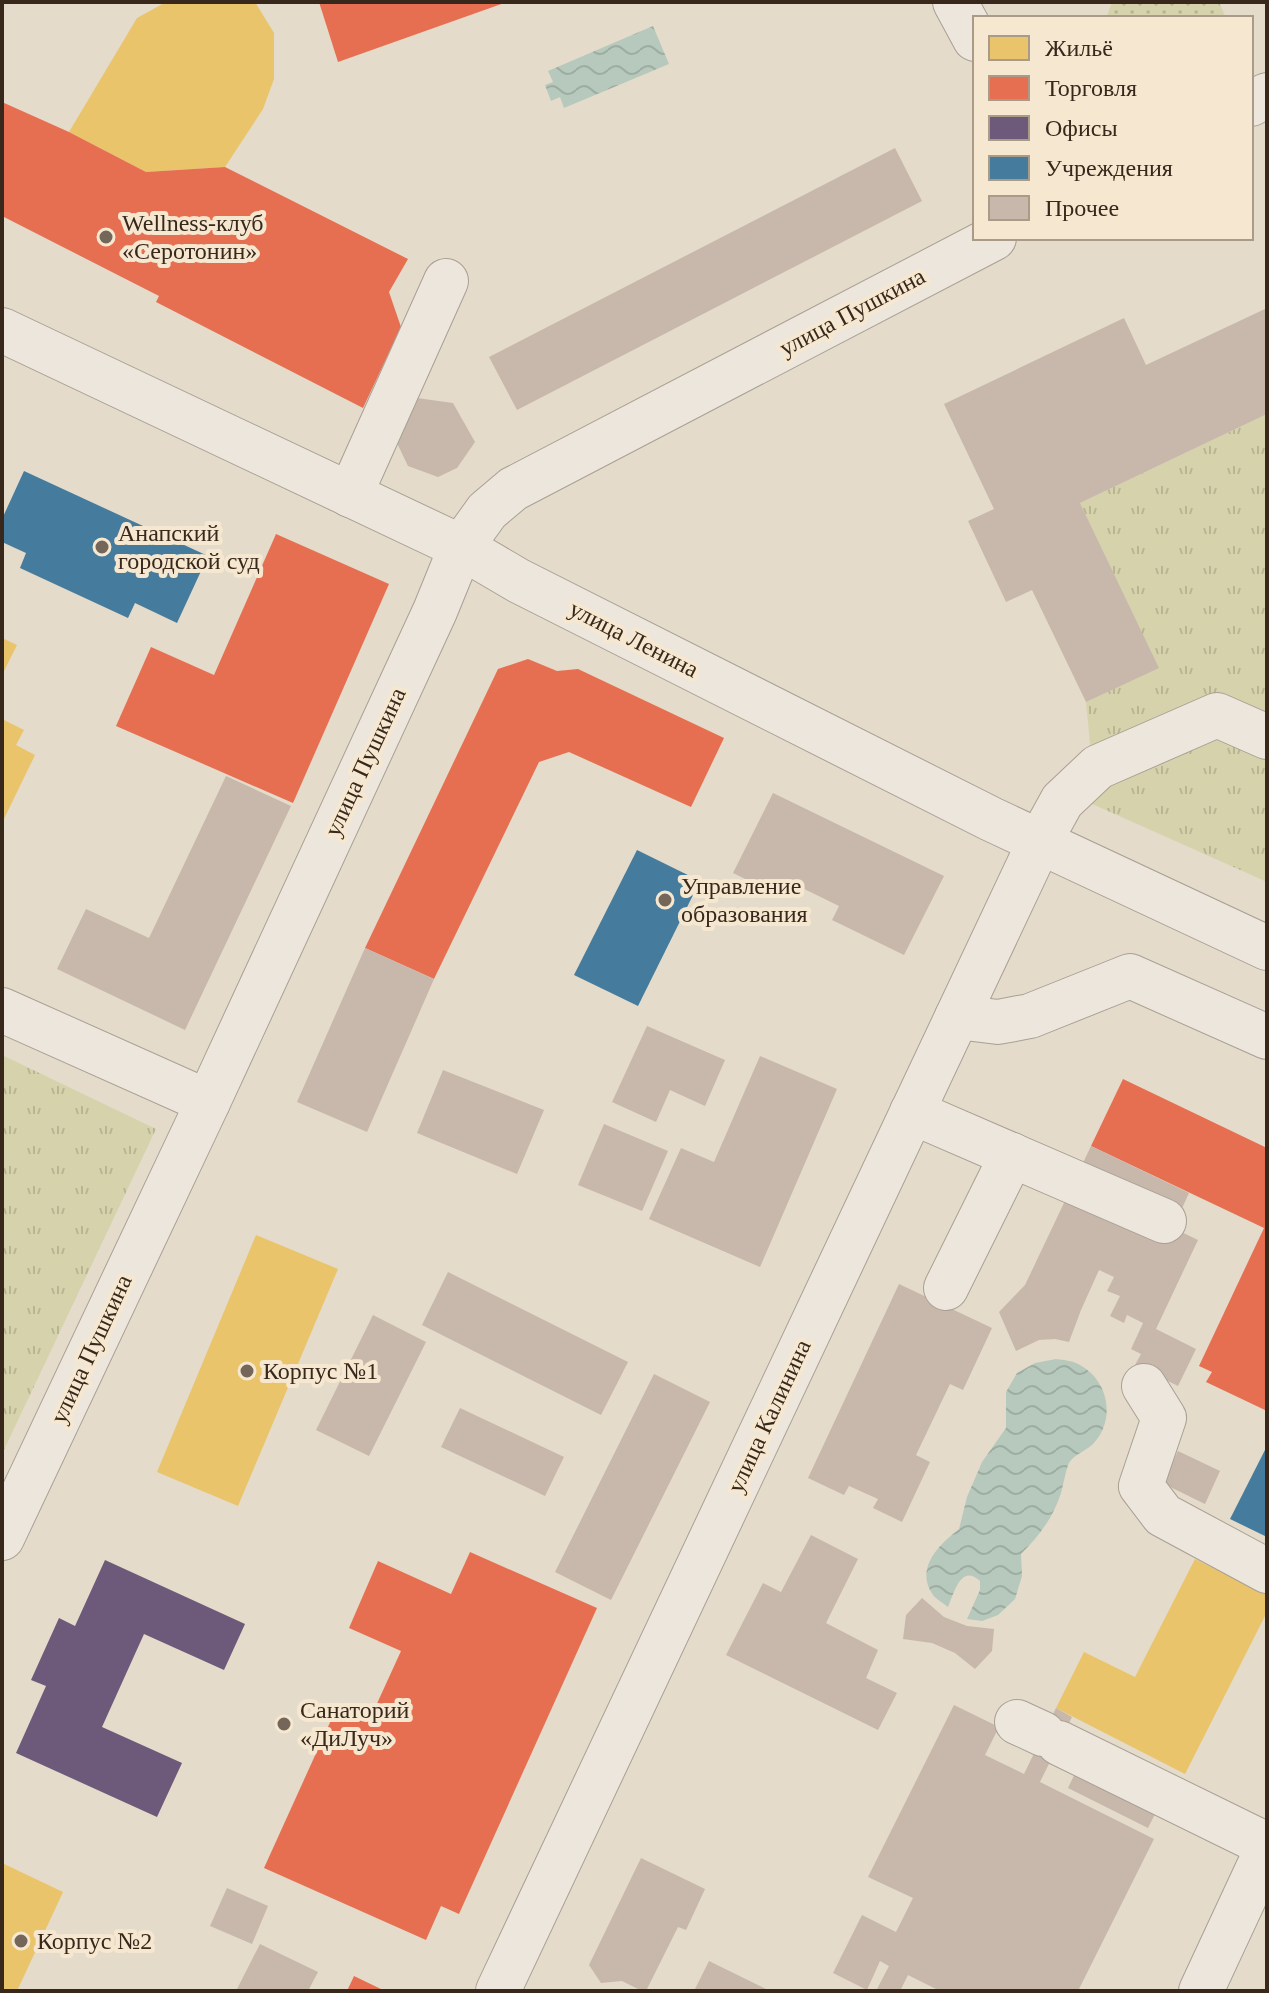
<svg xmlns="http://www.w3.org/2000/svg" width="1269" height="1993" font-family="'Times New Roman',serif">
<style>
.grass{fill:url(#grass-dots)}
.park{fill:url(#park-tufts)}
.water{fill:url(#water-waves)}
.homes{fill:#e9c46a}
.shops{fill:#e76f51}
.offices{fill:#6d597a}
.public{fill:#457b9d}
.building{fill:#c8b8ab}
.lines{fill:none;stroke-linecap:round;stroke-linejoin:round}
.minor-casing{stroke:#a9a094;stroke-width:46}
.minor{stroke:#ece6dd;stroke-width:44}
.poi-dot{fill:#746759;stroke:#f6e8d0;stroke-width:3}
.labels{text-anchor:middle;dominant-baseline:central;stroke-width:8;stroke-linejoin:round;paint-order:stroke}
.poi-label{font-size:24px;fill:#38281c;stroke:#f6e8d0;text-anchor:start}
.street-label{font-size:24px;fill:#38281c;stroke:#f6e8d0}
</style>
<defs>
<pattern id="grass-dots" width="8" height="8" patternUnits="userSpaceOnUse" patternTransform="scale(2)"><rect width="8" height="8" fill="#d6d3ac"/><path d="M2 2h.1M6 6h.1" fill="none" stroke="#b8b593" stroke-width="1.8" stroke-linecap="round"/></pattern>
<pattern id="park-tufts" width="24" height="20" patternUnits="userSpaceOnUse" patternTransform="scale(2)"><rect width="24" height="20" fill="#d6d3ac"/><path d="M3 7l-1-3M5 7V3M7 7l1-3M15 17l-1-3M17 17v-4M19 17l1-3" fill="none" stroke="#b8b593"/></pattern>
<pattern id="water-waves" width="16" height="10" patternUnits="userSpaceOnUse" patternTransform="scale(2)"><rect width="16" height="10" fill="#b6c9bc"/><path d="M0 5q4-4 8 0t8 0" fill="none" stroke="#9dada1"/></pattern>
</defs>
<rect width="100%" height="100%" fill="#e4dbca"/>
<polygon class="grass" points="1112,2 1219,2 1226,18 1106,18"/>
<g class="park">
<polygon points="1267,414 1267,882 1081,799 1091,754 1086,702 1158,667 1080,503"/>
<polygon points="2,1055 156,1129 2,1454"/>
</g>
<g class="water">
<polygon points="653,26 669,64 564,108 560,97 551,101 545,85 553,82 548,71"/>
<path d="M1056,1359C1064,1360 1074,1361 1080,1365C1109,1381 1116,1420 1093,1444C1086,1451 1073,1455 1069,1463C1065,1472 1064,1483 1061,1493C1053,1518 1039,1536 1021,1554L1022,1576L1015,1599L998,1615L982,1621L967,1619L980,1590V1581C961,1563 954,1593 948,1607C943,1603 936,1599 933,1595C914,1568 940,1544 959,1529L967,1497L982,1462L1006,1428V1392L1017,1373L1035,1363Z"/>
</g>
<g class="homes">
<polygon points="166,2 255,2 274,33 274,79 263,109 225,167 146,172 69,132 137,18"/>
<polygon points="2,638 17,645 2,675"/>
<polygon points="2,719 24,730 16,745 35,755 2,823"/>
<polygon points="256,1235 338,1269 238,1506 157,1472"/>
<polygon points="1195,1559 1267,1595 1267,1612 1185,1774 1056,1708 1084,1652 1135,1677"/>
<polygon points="2,1863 63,1892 17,1991 2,1991"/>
</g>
<g class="shops">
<polygon points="319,2 507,2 338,62"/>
<polygon points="2,102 69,132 146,172 225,167 408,259 389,292 401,327 363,408 156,302 159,296 2,216"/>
<polygon points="276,534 389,584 293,803 116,726 151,647 214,675"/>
<polygon points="528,659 557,671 578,669 724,738 691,807 569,752 539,762 434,979 365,948 498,669"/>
<polygon points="1123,1079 1267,1148 1267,1411 1206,1382 1212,1372 1199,1366 1264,1228 1091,1146"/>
<polygon points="470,1552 597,1608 459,1914 441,1906 426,1940 264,1868 337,1707 369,1721 401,1651 349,1628 378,1561 451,1594"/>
<polygon points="354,1976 385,1991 347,1991"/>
</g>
<polygon class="offices" points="105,1560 245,1624 224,1670 144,1634 102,1727 182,1763 157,1817 16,1753 46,1686 31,1680 59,1618 75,1626"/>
<g class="public">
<polygon points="24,471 208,556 177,623 135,603 128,618 20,568 26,553 2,542 2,519"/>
<polygon points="637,850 700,881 638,1006 574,975"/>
<polygon points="1267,1446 1267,1537 1230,1519"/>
</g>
<g class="building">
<polygon points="895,148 922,201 517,410 489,357"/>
<polygon points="1267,308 1267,414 1080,503 1159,668 1086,702 1032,590 1006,602 968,521 994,509 944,404 1124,318 1146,365"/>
<polygon points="417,398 453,403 475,442 457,468 438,477 408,466 397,443"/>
<polygon points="226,776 291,806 185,1030 57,969 86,909 149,938"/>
<polygon points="773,793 944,876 904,955 832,920 839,906 788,881 780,896 733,873"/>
<polygon points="365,948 434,979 367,1132 297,1102"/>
<polygon points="647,1026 725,1060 705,1106 670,1090 656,1122 612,1102"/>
<polygon points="760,1056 837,1089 760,1267 649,1219 681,1148 714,1162"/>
<polygon points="443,1070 544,1110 517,1174 417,1133"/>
<polygon points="604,1124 668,1151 642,1211 578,1185"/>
<polygon points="1091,1146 1189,1193 1173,1228 1198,1240 1156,1329 1196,1349 1178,1386 1135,1365 1141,1354 1131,1349 1143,1323 1127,1315 1124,1323 1110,1316 1120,1296 1107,1291 1114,1277 1099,1270 1081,1310 1069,1342 1055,1339 1039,1340 1016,1351 999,1312 1025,1285"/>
<polygon points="448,1272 628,1362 601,1415 422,1325"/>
<polygon points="899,1284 992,1328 963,1390 950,1384 916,1455 930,1462 902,1522 873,1508 878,1499 849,1486 844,1495 808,1478"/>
<polygon points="373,1315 426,1342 369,1456 316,1430"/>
<polygon points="654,1374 710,1402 611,1600 555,1572"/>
<polygon points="460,1408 564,1457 545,1496 441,1447"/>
<polygon points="1178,1451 1220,1471 1205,1504 1162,1483"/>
<polygon points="811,1535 858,1559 826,1623 878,1650 866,1678 897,1693 878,1730 726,1655 763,1583 781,1592"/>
<polygon points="922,1598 944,1617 967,1626 994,1629 992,1651 975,1669 955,1653 932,1643 903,1639 906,1615"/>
<polygon points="954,1705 999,1727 985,1755 1024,1774 1056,1708 1072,1717 1040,1782 1154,1839 1078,1991 940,1991 908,1975 900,1991 876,1991 889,1966 880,1961 867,1990 833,1973 862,1915 896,1932 913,1898 868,1877"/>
<polygon points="1080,1763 1160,1804 1148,1828 1068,1788"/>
<polygon points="641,1858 705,1889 686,1930 678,1927 646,1991 642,1991 622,1981 601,1983 589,1965"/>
<polygon points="227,1888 268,1906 252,1944 210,1926"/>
<polygon points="260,1944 318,1972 308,1991 236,1991"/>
<polygon points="709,1961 770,1991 694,1991"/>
</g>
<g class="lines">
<g class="minor-casing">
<g id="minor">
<polyline points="955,2 975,39"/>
<polyline points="1251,104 1267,95"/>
<polyline points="2,330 461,547 519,581 991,819 1267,948"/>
<polyline points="350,495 446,281"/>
<polyline points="2,1010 208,1102"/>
<polyline points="957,1017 998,1022 1030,1016 1130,976 1267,1037"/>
<polyline points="912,1112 1164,1221"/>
<polyline points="946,1288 1012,1155"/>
<polyline points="1144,1386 1164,1418 1141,1486 1163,1515 1267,1571"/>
<polyline points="2,1538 208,1102 435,611 461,547 487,511 513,489 994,238"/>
<polyline points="1017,1722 1043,1734"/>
<polyline points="1059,1743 1267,1845"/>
<polyline points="498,1991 1040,841 1062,801 1098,767 1217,715 1267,737"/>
<polyline points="1201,1991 1267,1849"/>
</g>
</g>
<use href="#minor" class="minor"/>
</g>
<g class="poi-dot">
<circle cx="106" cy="237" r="8"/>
<circle cx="102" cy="547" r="8"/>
<circle cx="665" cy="900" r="8"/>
<circle cx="247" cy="1371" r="8"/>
<circle cx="284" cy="1724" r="8"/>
<circle cx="21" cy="1941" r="8"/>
</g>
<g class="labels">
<g class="poi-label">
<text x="122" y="223">Wellness-клуб<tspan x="122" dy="28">«Серотонин»</tspan></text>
<text x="118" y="533">Анапский<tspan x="118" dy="28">городской суд</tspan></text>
<text x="681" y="886">Управление<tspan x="681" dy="28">образования</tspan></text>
<text x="263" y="1371">Корпус №1</text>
<text x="300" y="1710">Санаторий<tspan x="300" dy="28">«ДиЛуч»</tspan></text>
<text x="37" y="1941">Корпус №2</text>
</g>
<g class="street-label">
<text transform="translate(852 312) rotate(-28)">улица Пушкина</text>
<text transform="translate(634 639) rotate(27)">улица Ленина</text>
<text transform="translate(365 762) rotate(-65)">улица Пушкина</text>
<text transform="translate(91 1349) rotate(-65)">улица Пушкина</text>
<text transform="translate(769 1416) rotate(-65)">улица Калинина</text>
</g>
</g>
<rect width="1269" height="1993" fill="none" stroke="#38281c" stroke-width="8"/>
<rect x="973" y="16" width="280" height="224" fill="#f6e8d0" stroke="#aa9b88" stroke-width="2"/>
<rect x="989" y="36" width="40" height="24" fill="#e9c46a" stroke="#aa9b88" stroke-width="2"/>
<text x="1045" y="56" font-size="24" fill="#38281c">Жильё</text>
<rect x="989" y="76" width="40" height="24" fill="#e76f51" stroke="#aa9b88" stroke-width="2"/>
<text x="1045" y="96" font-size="24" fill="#38281c">Торговля</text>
<rect x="989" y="116" width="40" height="24" fill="#6d597a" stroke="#aa9b88" stroke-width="2"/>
<text x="1045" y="136" font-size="24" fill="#38281c">Офисы</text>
<rect x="989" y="156" width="40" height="24" fill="#457b9d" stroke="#aa9b88" stroke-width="2"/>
<text x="1045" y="176" font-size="24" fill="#38281c">Учреждения</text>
<rect x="989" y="196" width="40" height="24" fill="#c8b8ab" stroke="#aa9b88" stroke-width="2"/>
<text x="1045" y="216" font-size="24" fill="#38281c">Прочее</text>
</svg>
